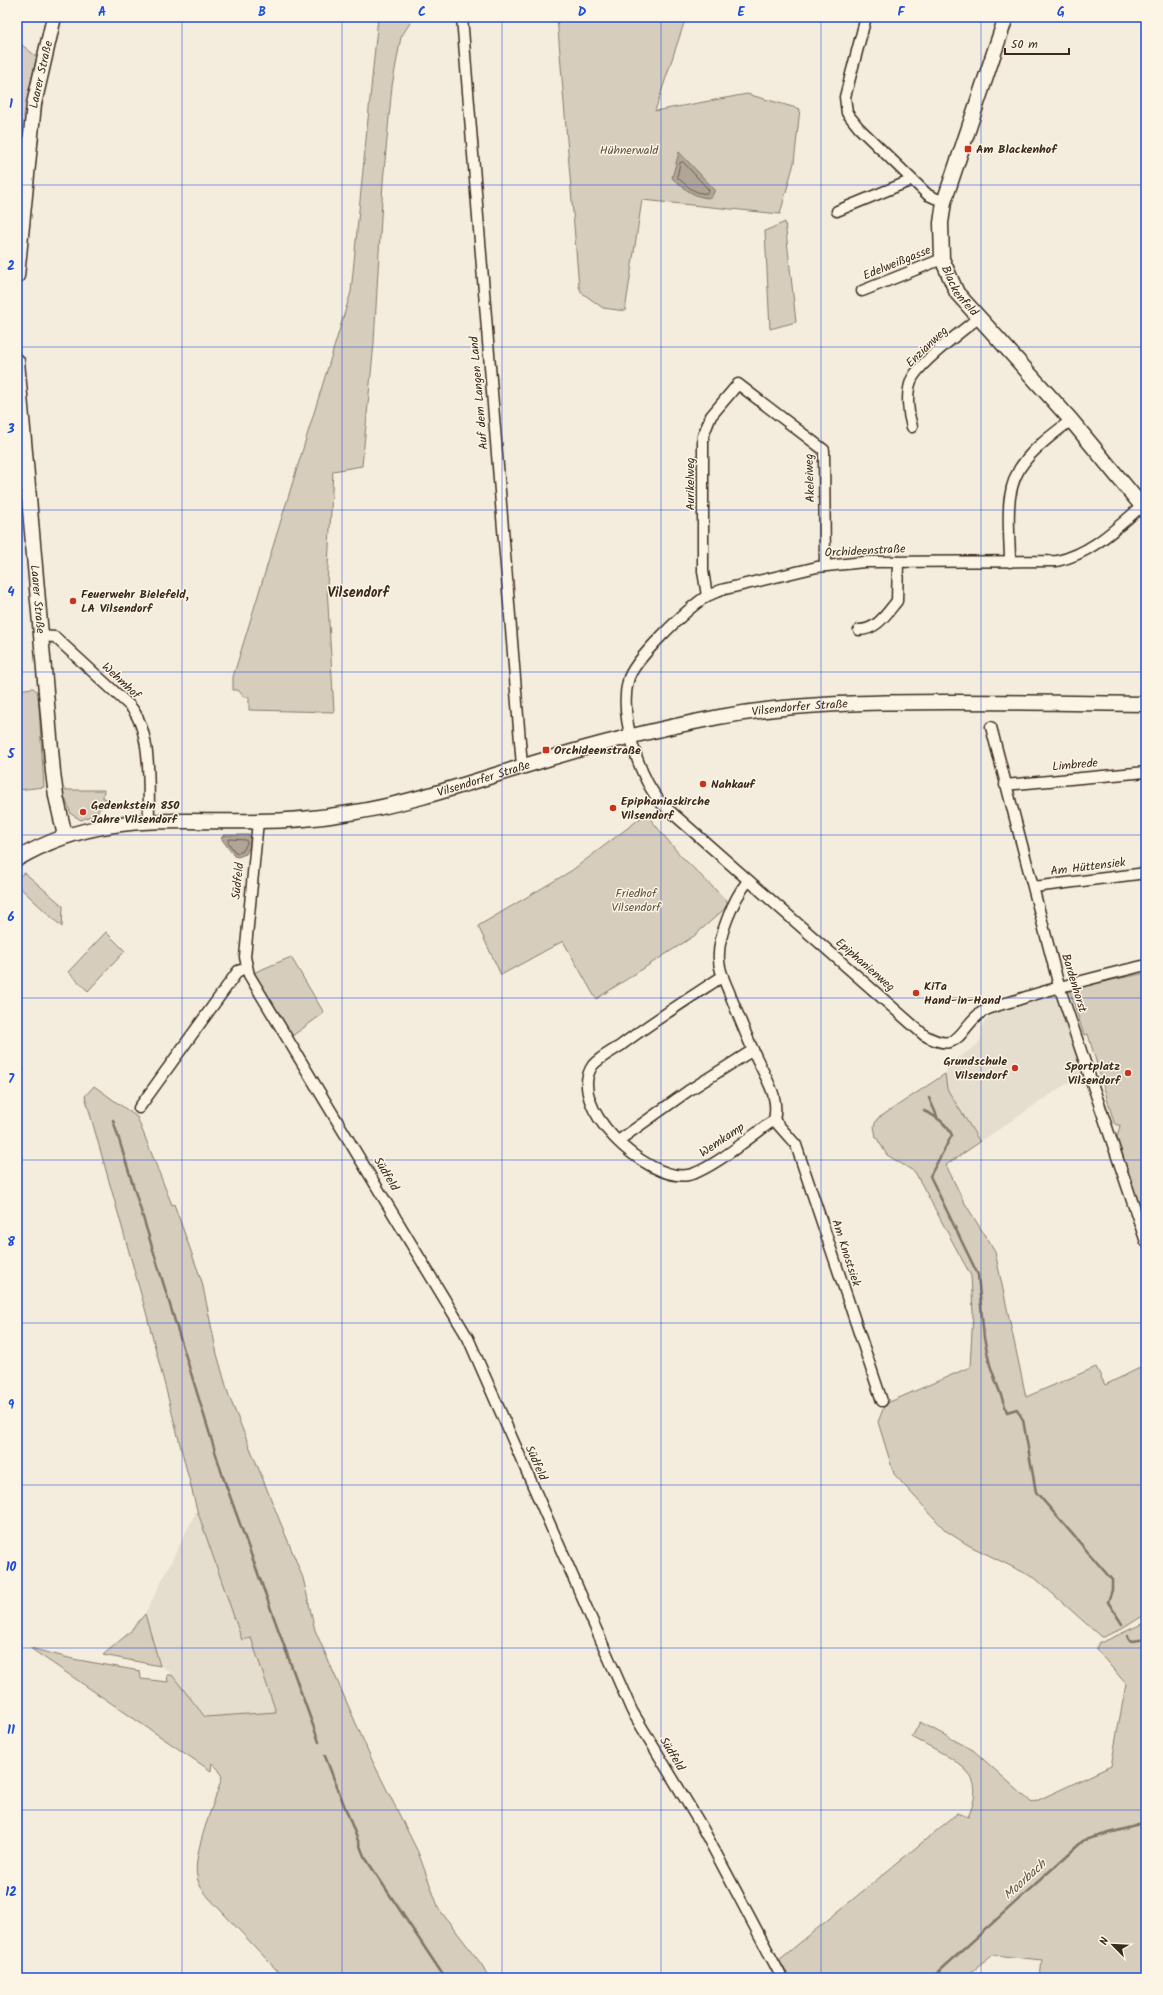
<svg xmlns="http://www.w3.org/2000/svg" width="1163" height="1995" font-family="Kalam,sans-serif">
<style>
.built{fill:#e5ddce}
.green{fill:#d6cdbd;stroke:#887c6e}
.water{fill:#b0a596;stroke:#817466}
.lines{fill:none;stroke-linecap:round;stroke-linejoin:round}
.shore{stroke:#6a5b4e;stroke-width:1}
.stream{stroke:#817466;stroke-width:2.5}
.street-casing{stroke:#3b2a1e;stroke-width:13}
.secondary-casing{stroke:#3b2a1e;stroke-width:17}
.street{stroke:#fcf5e5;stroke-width:10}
.secondary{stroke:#fcf5e5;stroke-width:14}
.grid{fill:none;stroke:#1d4ed8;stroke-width:1;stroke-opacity:0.55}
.poi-dot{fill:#c8321e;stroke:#fcf5e5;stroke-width:1.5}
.labels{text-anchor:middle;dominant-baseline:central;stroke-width:3;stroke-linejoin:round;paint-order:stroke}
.street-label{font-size:12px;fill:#3b2a1e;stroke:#fcf5e5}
.poi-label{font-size:12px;font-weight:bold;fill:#3b2a1e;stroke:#fcf5e5;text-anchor:start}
.park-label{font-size:12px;fill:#625346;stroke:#fcf5e5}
.water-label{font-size:13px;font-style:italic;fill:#645548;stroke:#fcf5e5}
.quarter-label{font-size:14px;font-weight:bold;fill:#3b2a1e;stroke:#fcf5e5}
.neatline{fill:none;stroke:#1d4ed8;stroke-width:1.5}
.grid-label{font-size:13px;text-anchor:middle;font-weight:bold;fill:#1d4ed8}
</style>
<rect width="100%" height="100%" fill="#f4eddd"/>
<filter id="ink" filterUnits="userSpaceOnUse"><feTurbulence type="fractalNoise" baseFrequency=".025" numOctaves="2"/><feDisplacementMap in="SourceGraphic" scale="8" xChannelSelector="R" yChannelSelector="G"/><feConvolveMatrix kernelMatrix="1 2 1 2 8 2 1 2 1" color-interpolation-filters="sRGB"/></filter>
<g filter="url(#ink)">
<g class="built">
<polygon points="1051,994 1060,998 1084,1072 980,1142 947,1089 945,1074 950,1063 977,1045 981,1039 981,1025 988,1018 996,1013"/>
<polygon points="197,1510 242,1640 251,1638 276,1712 205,1717 169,1671 160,1666 145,1614"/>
</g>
<g class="green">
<polygon points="378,17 414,17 401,37 392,86 383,182 374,343 362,466 333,471 327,586 334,712 249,710 249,697 244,697 238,690 233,690 233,677 351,292"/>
<polygon points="557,17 686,17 655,111 747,94 800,109 794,163 780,214 642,200 625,311 603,308 582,293 579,287"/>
<polygon points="17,41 37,57 29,90 17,205"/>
<polygon points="785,222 796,322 770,329 765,231"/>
<polygon points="33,688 38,692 44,787 17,790 17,690"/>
<polygon points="62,790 104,790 103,798 109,799 94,815 81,820 71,814"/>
<polygon points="646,814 680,855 730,904 694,936 596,999 563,941 501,975 478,926 571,871"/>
<polygon points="25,873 63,906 62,927 17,885 17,877"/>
<polygon points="106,932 125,951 88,991 68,972"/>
<polygon points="291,957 324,1013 292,1036 253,973"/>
<polygon points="1146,973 1146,1227 1117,1138 1120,1125 1116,1125 1114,1122 1088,1034 1084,1035 1069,989"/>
<polygon points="945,1074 947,1089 980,1142 946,1165 963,1200 995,1252 1026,1397 1096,1367 1105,1385 1146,1365 1146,1614 1122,1629 1103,1637 1101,1637 1035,1578 968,1545 946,1531 894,1474 878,1422 885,1404 970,1367 973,1313 971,1276 915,1172 887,1155 876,1137 874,1126 877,1119"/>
<path d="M94,1086L137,1117L172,1205L174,1204L202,1282L217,1354L229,1396L303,1578L315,1630L372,1760L418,1852L439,1909L482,1965L489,1978H284L209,1898C204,1892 199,1886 197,1877C192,1853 215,1802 222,1777L219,1770L212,1763L211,1771L30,1648L73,1659L140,1671L141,1679L168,1682L167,1675H172L205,1717L276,1712L251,1638L242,1640L197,1510L146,1312L85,1096Z"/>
<polygon points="145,1614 160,1666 103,1655 130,1632"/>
<path d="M1146,1622V1978H1040L1042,1960L993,1955L964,1978H790L779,1960L958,1813L968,1817C973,1806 978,1791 972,1779C965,1762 928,1746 912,1737L920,1722L973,1750L1032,1803L1111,1766L1126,1684L1096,1649L1099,1642H1103Z"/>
</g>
<g class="water">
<path d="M679,152L715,190L711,198C694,198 685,189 672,178Z"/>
<polygon points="224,835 251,835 251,844 246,854 238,857 234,856 221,838"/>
<polygon points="17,1053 20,1056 24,1071 20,1075 17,1076"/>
</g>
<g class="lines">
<g class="shore">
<path d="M683,162L709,190L708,193C695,195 686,185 677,177L680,163Z"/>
<polygon points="230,839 246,840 247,843 243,851 238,853 234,851 228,842"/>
</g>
<g class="stream">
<polyline points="929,1098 937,1116"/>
<path d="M924,1111C936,1116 946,1123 952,1135L930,1176L978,1275L984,1338L990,1365L1007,1412L1017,1409L1023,1420L1036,1492L1112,1580V1590L1108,1602L1122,1624"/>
<polyline points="113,1120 223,1477 319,1742"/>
<polyline points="1127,1636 1129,1640 1133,1641 1146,1639"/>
<polyline points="325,1756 364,1856 445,1978"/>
<polyline points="932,1978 1084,1840 1146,1823"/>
</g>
<g class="street-casing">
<g id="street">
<polyline points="462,17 522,766"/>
<polyline points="866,17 845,97 847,113 859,128 928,195 944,202"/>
<polyline points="837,211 912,180"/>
<polyline points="862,291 942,259"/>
<path d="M912,427C908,414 906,394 911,381C917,364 962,331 978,318"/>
<path d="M1142,506C1115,529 1092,553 1057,561L864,562L817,567L721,590C717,592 712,594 707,596C689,607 632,661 628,681C619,716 639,778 662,804L924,1035C961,1056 958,1028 982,1012C992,1006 1007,1003 1017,1000C1059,986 1102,976 1146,965"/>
<path d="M1010,562C1010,529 1002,488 1025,461C1037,445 1055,433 1071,420"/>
<polyline points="707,596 703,571 703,436 711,416 738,384 824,450 825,566"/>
<path d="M859,630C877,630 887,613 897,601L898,562"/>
<path d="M40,636L55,637L130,706C153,732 148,788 149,821"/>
<polyline points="991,727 1059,986 1146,1242"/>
<polyline points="1005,785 1146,772"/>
<polyline points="258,821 245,957 249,975 468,1338 632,1711 702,1827 782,1978"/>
<polyline points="1034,887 1146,873"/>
<path d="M723,976C688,999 653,1021 620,1046C612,1051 599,1058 593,1065C564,1105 647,1182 688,1175C710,1171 754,1134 774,1120C779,1098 769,1084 760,1065C749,1043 740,1020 731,997C727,986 719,972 719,960C717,937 734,898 748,881"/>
<polyline points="139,1108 238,971 247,968"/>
<polyline points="774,1120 796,1145 882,1401"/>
<polyline points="618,1141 688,1091 753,1050"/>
</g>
</g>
<g class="secondary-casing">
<g id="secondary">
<path id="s1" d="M1006,17L944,202L941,223L942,259L957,293L1071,420L1146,511"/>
<path id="s2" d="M17,276L34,104L54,17"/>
<path id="s3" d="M17,361L53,772L56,796L65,836"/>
<path id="s4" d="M17,859C98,811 169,823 258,821C289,821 320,818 350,813C413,803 474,781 534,763C595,744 657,729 719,717C795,703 873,702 950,702C1015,702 1081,703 1146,704"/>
</g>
</g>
<use href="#street" class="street"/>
<use href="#secondary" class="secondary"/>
</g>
</g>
<path class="grid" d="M182,17V1978M342,17V1978M502,17V1978M661,17V1978M821,17V1978M981,17V1978M17,185H1146M17,347H1146M17,510H1146M17,672H1146M17,835H1146M17,998H1146M17,1160H1146M17,1323H1146M17,1485H1146M17,1648H1146M17,1810H1146"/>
<g class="poi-dot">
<rect x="964" y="145" width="8" height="8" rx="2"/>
<circle cx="73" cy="601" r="4"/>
<rect x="542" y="746" width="8" height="8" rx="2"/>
<circle cx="703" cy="784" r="4"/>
<circle cx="613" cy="808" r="4"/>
<circle cx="83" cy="812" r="4"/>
<circle cx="916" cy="993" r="4"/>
<circle cx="1015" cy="1068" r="4"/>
<circle cx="1128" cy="1073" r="4"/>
</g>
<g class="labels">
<g class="street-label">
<text stroke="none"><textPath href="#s2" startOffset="203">Laarer Straße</textPath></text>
<text transform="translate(897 263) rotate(-22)">Edelweißgasse</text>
<text stroke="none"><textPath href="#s1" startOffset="289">Blackenfeld</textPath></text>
<text transform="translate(927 347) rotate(-44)">Enzianweg</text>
<text transform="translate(479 393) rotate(-95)">Auf dem Langen Land</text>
<text transform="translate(810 478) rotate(-92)">Akeleiweg</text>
<text transform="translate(690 484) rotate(-90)">Aurikelweg</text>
<text transform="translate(865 551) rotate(-3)">Orchideenstraße</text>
<text stroke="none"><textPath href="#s3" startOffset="239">Laarer Straße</textPath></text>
<text transform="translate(121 681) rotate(43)">Wehmhof</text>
<text stroke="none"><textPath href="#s4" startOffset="803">Vilsendorfer Straße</textPath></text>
<text transform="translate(1075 765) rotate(-5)">Limbrede</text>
<text stroke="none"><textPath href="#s4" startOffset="478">Vilsendorfer Straße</textPath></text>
<text transform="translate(1088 867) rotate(-7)">Am Hüttensiek</text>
<text transform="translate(238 881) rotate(-84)">Südfeld</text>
<text transform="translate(865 965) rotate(41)">Epiphanienweg</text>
<text transform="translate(1074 983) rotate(73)">Bardenhorst</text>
<text transform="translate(722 1140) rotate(-34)">Wemkamp</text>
<text transform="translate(386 1174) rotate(59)">Südfeld</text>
<text transform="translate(846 1253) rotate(72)">Am Knostsiek</text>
<text transform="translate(536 1463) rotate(66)">Südfeld</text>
<text transform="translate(672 1754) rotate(59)">Südfeld</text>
</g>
<g class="poi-label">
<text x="976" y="149">Am Blackenhof</text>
<text x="81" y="594">Feuerwehr Bielefeld,<tspan x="81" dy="14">LA Vilsendorf</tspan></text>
<text x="554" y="750">Orchideenstraße</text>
<text x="711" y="784">Nahkauf</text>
<text x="621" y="801">Epiphaniaskirche<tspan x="621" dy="14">Vilsendorf</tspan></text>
<text x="91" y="805">Gedenkstein 850<tspan x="91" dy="14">Jahre Vilsendorf</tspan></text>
<text x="924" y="986">KiTa<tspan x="924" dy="14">Hand-in-Hand</tspan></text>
<text x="1007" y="1061" text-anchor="end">Grundschule<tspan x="1007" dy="14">Vilsendorf</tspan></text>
<text x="1120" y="1066" text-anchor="end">Sportplatz<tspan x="1120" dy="14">Vilsendorf</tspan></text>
</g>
<g class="park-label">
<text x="629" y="150">Hühnerwald</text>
<text x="636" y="893">Friedhof<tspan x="636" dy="14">Vilsendorf</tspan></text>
</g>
<g class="water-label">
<text transform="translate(1025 1880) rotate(-42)">Moorbach</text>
</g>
<g class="quarter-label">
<text x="358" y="593">Vilsendorf</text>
</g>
</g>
<rect width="1163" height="1995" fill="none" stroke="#fcf5e5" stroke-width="44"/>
<g transform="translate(1113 1945) rotate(294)" stroke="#fcf5e5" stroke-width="3" paint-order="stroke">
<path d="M0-3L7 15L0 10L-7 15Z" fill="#3b2a1e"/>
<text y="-6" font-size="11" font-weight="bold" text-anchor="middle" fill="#3b2a1e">N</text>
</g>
<path d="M1005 48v6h64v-6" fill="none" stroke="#3b2a1e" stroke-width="2"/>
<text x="1011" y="48" font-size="12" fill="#3b2a1e" stroke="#fcf5e5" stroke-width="3" paint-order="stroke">50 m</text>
<rect x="22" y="22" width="1119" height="1951" class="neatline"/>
<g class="grid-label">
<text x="102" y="16">A</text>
<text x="262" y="16">B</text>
<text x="422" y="16">C</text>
<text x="582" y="16">D</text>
<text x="741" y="16">E</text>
<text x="901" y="16">F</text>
<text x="1061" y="16">G</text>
<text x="11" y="108">1</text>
<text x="11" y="270">2</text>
<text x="11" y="433">3</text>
<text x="11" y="596">4</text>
<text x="11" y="758">5</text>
<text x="11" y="921">6</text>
<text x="11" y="1083">7</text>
<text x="11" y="1246">8</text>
<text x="11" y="1409">9</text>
<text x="11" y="1571">10</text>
<text x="11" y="1734">11</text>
<text x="11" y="1896">12</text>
</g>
</svg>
